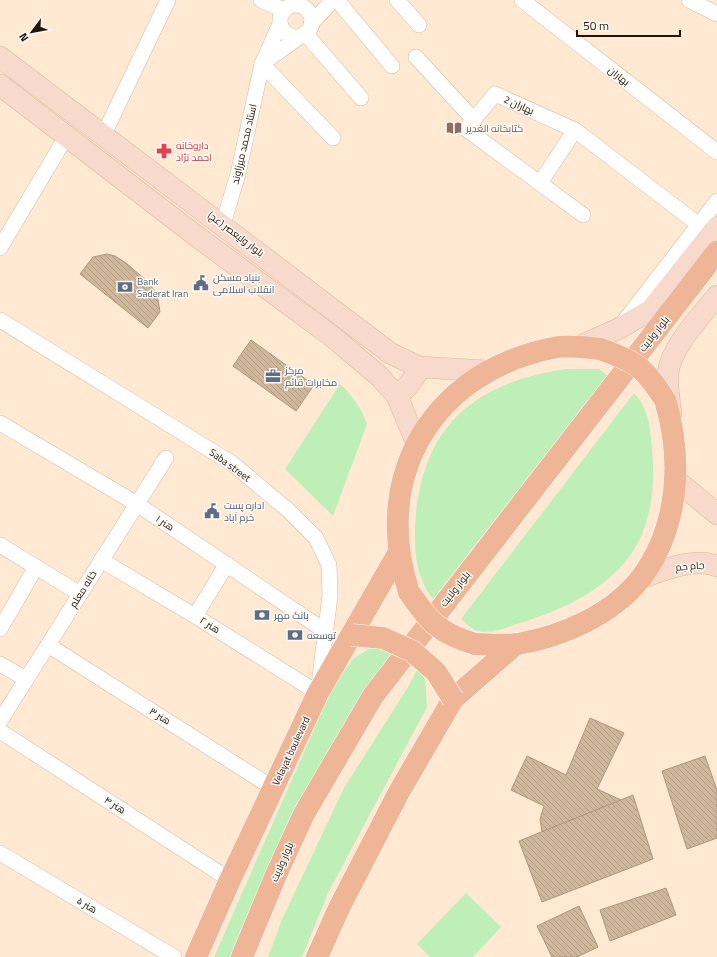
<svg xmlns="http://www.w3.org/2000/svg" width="717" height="957" font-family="'Titillium Web',Cairo,sans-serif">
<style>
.green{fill:#beefb9}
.building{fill:url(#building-back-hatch);stroke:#b0977b}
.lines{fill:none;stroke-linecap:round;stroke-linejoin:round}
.street-casing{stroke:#d3ba9d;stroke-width:16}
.secondary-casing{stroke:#d3ba9d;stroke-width:22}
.primary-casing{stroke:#fff;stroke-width:23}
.street{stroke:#fff;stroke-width:15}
.secondary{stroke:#f7dacb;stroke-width:21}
.primary{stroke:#efb597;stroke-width:22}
.primary-bridge-casing{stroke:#fff;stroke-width:23;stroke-linecap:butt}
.primary-bridge{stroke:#efb597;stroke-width:22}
.labels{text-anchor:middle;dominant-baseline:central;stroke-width:3;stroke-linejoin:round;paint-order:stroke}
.street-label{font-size:10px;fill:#20160c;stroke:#fffaf4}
.education-label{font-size:10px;fill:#785e54;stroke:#fffaf4;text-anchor:start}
.health-label{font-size:10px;fill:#be3a42;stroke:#fffaf4;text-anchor:start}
.service-label{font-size:10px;fill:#4e5e75;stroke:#fffaf4;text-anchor:start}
</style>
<defs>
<pattern id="building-back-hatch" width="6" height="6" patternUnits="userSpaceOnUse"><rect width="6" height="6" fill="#d0b69a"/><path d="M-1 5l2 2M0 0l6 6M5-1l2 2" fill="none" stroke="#b29c84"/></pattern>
</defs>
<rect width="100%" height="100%" fill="#ffe9d2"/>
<g class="green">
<path d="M566,369H599L609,377L599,386L433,599C416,578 414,551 415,525C421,427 472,383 566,369Z"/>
<path d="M340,384C353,396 361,408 367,424L333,516L285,469Z"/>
<path d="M634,393C649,409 650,427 652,449C655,480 653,512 639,541C615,587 564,610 517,624C505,628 490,634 478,631C472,630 466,623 461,619Z"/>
<polygon points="375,645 394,653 234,957 214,957 333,686 353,659"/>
<polygon points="417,670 425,679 427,707 329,891 302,957 268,957 283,917 344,788 408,687"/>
<polygon points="466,893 501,927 473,957 430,957 417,944"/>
</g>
<g class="building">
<polygon points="107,254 115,256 126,263 147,281 157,294 160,312 148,328 80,274 93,257"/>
<polygon points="251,340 314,385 296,411 233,366"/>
<polygon points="590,718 624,733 597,789 621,800 542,832 540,819 544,806 511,790 527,756 566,775"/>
<polygon points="705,756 717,790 717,838 687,849 662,771"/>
<polygon points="633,795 653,859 542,902 519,841"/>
<polygon points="666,888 676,915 610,941 600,910"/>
<polygon points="579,906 598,947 577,957 552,957 537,926"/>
</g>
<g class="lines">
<g class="street-casing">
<g id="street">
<polyline points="261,0 284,10"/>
<polyline points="337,0 392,66"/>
<polyline points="397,0 419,25"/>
<polyline points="522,0 717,152"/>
<polyline points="689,0 717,14"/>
<circle cx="296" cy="21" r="16"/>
<polyline points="311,24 333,0"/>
<polyline points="305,33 361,98"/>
<polyline points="416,57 473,119"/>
<polyline points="263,63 301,36"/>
<polyline points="262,64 333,138"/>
<polyline points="104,134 168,0"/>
<polyline points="540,183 575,130"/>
<polyline points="583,215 466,129 495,94 575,130 699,225"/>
<polyline points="223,224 238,174 262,64 280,24"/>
<polyline points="0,248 66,137"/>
<polyline points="0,320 233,464 289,511 316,538 329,565 330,596 318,693 195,616 101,560"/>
<polyline points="622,324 717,201"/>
<polyline points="0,423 137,504 325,631"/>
<polyline points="0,545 80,594"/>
<polyline points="195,616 227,564"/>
<polyline points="0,629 36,567"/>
<polyline points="48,645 273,788"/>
<polyline points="0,664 26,679"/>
<polyline points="0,721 166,458"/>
<polyline points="0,731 230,880"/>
<polyline points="0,853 174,957"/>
</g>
</g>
<g class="secondary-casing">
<g id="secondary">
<polyline points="0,57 390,353 419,367 487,371"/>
<polyline points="0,85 195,235 334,338 379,376 397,396 417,444"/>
<polyline points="578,347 618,329 651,310 717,227"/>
<path d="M397,396C408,388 414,380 419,367"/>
<path d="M671,413C669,400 667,386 668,373C671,347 701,316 717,296"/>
<polyline points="676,480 717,514"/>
<path d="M641,578C664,570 693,557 717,566"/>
</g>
</g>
<g class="primary-casing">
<g id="primary">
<path d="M409,592C370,474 435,369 558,347C571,345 587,348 600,349"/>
<path d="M475,644C489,644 504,646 518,644C563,636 612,615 641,578C679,527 683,459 665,400"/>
<polyline points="196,957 230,880 318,693 399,552"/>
<polyline points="242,957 276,875 304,814 373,696 717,252"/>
<polyline points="317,957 340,906 399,792 453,699 516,644"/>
</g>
</g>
<use href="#street" class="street"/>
<use href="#secondary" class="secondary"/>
<use href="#primary" class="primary"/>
<g class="primary-bridge-casing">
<g id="primary-bridge">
<path d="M600,349C637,362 644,367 665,400"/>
<path d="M409,592C430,623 439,633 475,644"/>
<polyline points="352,635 383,638 412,651 436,672 453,699"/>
</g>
</g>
<use href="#primary-bridge" class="primary-bridge"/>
</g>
<defs>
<g id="library-bare" transform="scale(1.2)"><path d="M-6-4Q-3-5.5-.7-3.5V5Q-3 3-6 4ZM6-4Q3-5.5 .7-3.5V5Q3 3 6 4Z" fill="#8d6e63" stroke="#fffaf4" stroke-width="2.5" paint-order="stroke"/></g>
<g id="pharmacy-bare" transform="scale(1.2)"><path d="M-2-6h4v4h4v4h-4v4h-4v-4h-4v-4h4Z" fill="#e0444e" stroke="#fffaf4" stroke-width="2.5" paint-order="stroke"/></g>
<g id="civic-bare" transform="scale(1.2)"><path d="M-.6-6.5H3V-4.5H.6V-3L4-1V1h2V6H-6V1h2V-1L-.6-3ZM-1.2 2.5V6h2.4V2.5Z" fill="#5c6f8a" stroke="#fffaf4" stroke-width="2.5" paint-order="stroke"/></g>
<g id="bank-bare" transform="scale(1.2)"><path d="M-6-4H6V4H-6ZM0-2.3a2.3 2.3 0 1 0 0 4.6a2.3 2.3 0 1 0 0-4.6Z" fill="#5c6f8a" stroke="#fffaf4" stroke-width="2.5" paint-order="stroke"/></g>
<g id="office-bare" transform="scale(1.2)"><path d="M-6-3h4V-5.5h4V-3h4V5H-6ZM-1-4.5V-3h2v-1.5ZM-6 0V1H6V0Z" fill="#5c6f8a" stroke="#fffaf4" stroke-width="2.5" paint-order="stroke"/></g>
</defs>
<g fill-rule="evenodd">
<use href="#library-bare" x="454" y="128"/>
<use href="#pharmacy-bare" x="164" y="151"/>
<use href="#civic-bare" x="201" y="283"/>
<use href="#bank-bare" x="125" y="287"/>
<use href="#office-bare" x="273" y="376"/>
<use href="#civic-bare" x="212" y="511"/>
<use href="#bank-bare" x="262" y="615"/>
<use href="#bank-bare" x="295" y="635"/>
</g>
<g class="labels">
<g class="street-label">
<text transform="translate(619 76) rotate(38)">بهاران</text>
<text transform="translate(519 105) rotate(24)">بهاران 2</text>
<text transform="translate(244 144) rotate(-77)">استاد محمد میرزاوند</text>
<text transform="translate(236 234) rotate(37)">بلوار ولیعصر (عج)</text>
<text transform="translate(654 334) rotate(-52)">بلوار ولایت</text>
<text transform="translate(230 465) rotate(36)">Saba street</text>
<text transform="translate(165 523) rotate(34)">هنر ۱</text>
<text transform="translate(690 566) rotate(-5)">جام جم</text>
<text transform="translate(83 589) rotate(-58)">خانه معلم</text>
<text transform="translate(455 589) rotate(-52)">بلوار ولایت</text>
<text transform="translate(210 625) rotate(32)">هنر ۲</text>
<text transform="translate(160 716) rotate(32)">هنر ۳</text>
<text transform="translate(291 751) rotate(-65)">Velayat boulevard</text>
<text transform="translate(115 805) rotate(33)">هنر ۴</text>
<text transform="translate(282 862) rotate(-66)">بلوار ولایت</text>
<text transform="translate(87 905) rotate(31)">هنر ۵</text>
</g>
<g class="education-label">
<text x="466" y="128">کتابخانه الغدیر</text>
</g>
<g class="health-label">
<text x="176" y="145">داروخانه<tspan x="176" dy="12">احمد نژاد</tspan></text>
</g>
<g class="service-label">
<text x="213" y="277">بنیاد مسکن<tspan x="213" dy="12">انقلاب اسلامی</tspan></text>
<text x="137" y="281">Bank<tspan x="137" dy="12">Saderat Iran</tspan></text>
<text x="285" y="370">مرکز<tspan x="285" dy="12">مخابرات قائم</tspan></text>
<text x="224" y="505">اداره پست<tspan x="224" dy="12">خرم آباد</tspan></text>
<text x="274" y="615">بانک مهر</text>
<text x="307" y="635">توسعه</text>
</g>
</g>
<g transform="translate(32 32) rotate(238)" stroke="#fffaf4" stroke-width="3" paint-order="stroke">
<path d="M0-3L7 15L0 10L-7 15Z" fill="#20160c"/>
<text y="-6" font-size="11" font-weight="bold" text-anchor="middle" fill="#20160c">N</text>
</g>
<path d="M577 30v6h103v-6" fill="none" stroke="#20160c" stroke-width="2"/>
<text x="583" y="30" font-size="12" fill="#20160c" stroke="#fffaf4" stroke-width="3" paint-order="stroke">50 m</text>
</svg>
